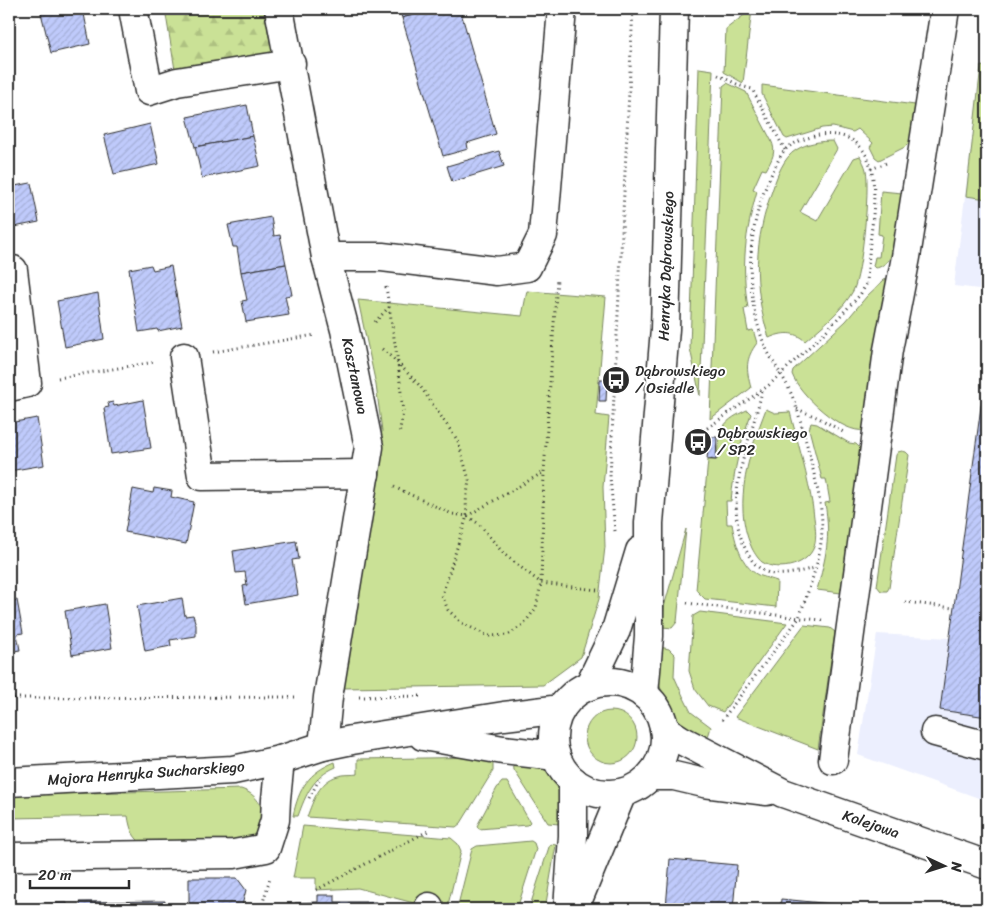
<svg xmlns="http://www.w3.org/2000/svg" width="996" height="918" font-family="Sriracha,sans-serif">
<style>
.built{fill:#eceffe}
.green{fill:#cae196;stroke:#7a8660}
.forest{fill:url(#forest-firs);stroke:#7a8660}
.building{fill:url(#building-hatch);stroke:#2b2b2b}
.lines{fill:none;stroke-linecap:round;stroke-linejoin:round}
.minor-casing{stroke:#2b2b2b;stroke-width:31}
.path{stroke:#2b2b2b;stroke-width:3;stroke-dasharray:1 4;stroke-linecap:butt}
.minor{stroke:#fff;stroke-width:28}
.labels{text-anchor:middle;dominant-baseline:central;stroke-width:4;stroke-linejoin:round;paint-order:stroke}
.street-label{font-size:15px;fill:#2b2b2b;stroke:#fff}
.poi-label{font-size:15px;fill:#2b2b2b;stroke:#fff;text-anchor:start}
</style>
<defs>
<pattern id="forest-firs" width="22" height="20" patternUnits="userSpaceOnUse" patternTransform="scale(1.25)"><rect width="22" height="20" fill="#cae196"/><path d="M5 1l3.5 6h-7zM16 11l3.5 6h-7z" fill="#aec181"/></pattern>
<pattern id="building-hatch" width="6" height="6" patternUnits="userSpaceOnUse" patternTransform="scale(1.25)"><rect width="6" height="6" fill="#bfcafb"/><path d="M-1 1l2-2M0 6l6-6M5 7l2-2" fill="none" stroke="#a4aed7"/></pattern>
</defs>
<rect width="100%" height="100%" fill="#fff"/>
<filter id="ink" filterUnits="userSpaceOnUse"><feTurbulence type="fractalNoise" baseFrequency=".02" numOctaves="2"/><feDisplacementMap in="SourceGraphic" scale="10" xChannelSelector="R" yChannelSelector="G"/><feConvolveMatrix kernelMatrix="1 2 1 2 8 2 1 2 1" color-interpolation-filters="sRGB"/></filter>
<g filter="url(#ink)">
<g class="built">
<polygon points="981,66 987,67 987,290 954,286"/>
<polygon points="987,363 987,801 858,755 877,634 950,638"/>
</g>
<g class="green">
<polygon points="752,9 743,83 724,72 726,29"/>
<polygon points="981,66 987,67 987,199 966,196"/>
<polygon points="699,68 713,70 700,396 690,348"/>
<path d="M727,83L746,92L771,140C777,152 772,159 766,170L762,169L753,189L757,191C745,234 741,264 748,308L744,309L748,331L753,330L757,343C745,359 746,369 751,388L710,419L723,86Z"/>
<polygon points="762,85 915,105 910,142 905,147 879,160 875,157 870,147 873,143 858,129 853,132 833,127 822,128 787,139 784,137 762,94"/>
<path d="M833,141L837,149L800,212L817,221L854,158L860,156C862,160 865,165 866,170C870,189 862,274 853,291C842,311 822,326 805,341C794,331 783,332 769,338C752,284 754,241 773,188C777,176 784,157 796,150C807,143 820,141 833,141Z"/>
<path d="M881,191L902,193L892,255C888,261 882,268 875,268L873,266L875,257H879L882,235L878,234Z"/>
<path d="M888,279L865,430C843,435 799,394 792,374L793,370L846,321L867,296L884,280Z"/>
<polygon points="527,291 606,297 596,415 609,417 603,487 605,547 599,599 581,657 543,685 343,688 382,431 376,385 358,300 522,316"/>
<path d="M766,409L775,413L790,412C798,444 808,476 813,509C814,520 817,532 815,543C811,565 779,573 762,562C758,559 753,551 751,546C732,503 750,450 766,409Z"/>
<path d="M747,410L751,414C740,443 734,470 731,501H726L727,524H732C735,541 741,566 758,575C764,577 771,579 777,581L776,607L705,599L696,590L708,460H717C719,432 718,423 747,410Z"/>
<path d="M811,423L817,424L849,443L856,444L862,450L841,593L817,590C826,556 831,539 825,503L830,502L826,479H822L809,429Z"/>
<polygon points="902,451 906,452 909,455 889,588 887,591 881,591 877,586 896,455 898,452"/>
<polygon points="686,529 677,622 672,628 663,627 664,607"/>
<polygon points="700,612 787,623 723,712 708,706 695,689 689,671 693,616"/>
<polygon points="804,625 830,628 835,632 818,749 735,717"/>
<polygon points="660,647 669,649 675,655 674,676 683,696 691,712 711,727 707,740 680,724 661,689 657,679"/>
<circle cx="611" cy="737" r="26"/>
<path d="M493,757V771L461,823L456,827L307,817C313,801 319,781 338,776C344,774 352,775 358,774V759Z"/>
<path d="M513,757C522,760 541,763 548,768C565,782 562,805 559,824L548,823L514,770Z"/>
<path d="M335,762L336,767C313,777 306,794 298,816H293C299,788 308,773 335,762Z"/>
<polygon points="502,782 507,782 530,822 527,825 479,829 477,826 497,788"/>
<path d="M241,789C269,798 268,829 244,843L144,845C133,838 130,829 128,816L9,818V795Z"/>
<polygon points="303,826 451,838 458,844 461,851 447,909 421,905 358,888 316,890 316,878 293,878"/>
<polygon points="531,841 534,843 536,849 517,909 457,909 472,849 477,846"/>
<polygon points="550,844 556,845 545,909 529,909"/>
</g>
<polygon class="forest" points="165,9 264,9 274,62 177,82"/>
<g class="building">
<polygon points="40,9 83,9 90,44 51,53"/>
<polygon points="399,9 430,9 402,18"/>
<polygon points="435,9 460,9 496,134 467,143 468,149 443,156 402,18"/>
<polygon points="247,105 253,136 195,147 187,117"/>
<polygon points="150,124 159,164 114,174 104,135"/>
<polygon points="253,136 260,166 202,178 195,147"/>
<polygon points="499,151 504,166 452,182 447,166"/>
<polygon points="31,183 39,222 9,228 9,187"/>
<polygon points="271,217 274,236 280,235 286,264 241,272 237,247 233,247 228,225"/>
<polygon points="286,264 292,295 285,296 289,315 246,322 242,301 247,300 241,272"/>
<polygon points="151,265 153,270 171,266 182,326 158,331 157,329 139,332 129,269"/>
<polygon points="98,293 104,339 65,347 57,301"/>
<polygon points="987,362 987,717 940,710"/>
<polygon points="600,380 607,380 606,401 599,401"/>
<polygon points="143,400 151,448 111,454 104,408 109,407 108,403 113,402 114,406"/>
<polygon points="37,418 44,465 9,471 9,423"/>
<polygon points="709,437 717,437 716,460 707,459"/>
<polygon points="154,488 172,491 171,497 194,502 186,544 125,532 133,489 153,493"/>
<polygon points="296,541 299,559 292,560 298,595 246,604 243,586 247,585 245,572 236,573 233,551"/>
<polygon points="182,598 185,616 193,615 196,625 196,636 170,640 171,646 145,651 137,606"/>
<polygon points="17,600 23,633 17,634 20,650 9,652 9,602"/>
<polygon points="105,604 112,648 72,655 65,611"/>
<polygon points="670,859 737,865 733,909 666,908"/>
<polygon points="189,878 237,878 246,890 241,909 189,909"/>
<polygon points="318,895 335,895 335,902 376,902 376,909 295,909 295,903 318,902"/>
<polygon points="781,899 873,908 873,909 780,909"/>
<polygon points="165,901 164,909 80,909 80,902"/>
<polygon points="67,903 67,909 9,909 9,904"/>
</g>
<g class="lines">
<g class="minor-casing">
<g id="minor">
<polyline points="133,9 149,91 177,82 291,64"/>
<polyline points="279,9 326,257 345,330 369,447 328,697 323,746"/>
<polyline points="326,257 382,257 497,271 527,267 543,235 562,9"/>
<polyline points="184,357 202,476 365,474"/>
<polyline points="9,387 27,383 13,270"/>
<circle cx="609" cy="738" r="56"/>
<polyline points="589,686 616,630 640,551"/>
<polyline points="644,694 649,636 649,523 665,329 674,9"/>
<polyline points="664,729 681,740 783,793 987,865"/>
<polyline points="935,732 987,746"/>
<polyline points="423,736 503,750 556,756"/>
<polyline points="833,760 888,350 906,257 945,9"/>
<polyline points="650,776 674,776 704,783 767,791"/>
<polyline points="9,782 233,770 280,760 323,746 352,740 504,716 561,709"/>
<polyline points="9,857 234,854 266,848 275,820 276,799 280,760"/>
<polyline points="575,907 622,793"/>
<polyline points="429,909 429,907"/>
<polyline points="568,909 573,836 573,781"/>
</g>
</g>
<g class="path">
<polyline points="718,75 741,86 752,89 785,150"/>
<polyline points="871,169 889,162"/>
<polyline points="386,287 398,363 403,412 399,435"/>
<polyline points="375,322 389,307"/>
<polyline points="382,349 398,363 420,386 458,441 469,480 466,502 467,516 442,595 448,610 462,623 488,636 508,635 523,625 536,608 541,583 544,472 557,279"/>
<polyline points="213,352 315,335"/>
<polyline points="58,378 155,362"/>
<path d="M762,391C751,442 720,501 747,552C752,562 758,569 769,573C783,577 801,571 815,568"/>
<polyline points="797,409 819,418 845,433"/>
<polyline points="703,431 768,386 823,334 860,295 867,283"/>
<polyline points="394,487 452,514 467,516 479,524 504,554 541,583 597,590"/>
<polyline points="467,516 544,472"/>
<polyline points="615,531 610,477 633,9"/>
<polyline points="905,602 953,608"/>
<path d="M687,603L799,618C809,587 823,556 822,523C821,497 813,471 807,445C802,427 798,409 790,391C782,373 768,357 762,338C743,286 748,222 772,173C776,166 780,155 785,150C793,142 809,137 819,135C882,128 876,192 871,235C869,251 868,267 867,283"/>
<polyline points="359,697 421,696"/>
<polyline points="9,698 298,697"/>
<polyline points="722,720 799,618 822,620"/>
<polyline points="309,798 319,780"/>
<polyline points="316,890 430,830"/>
<polyline points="261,909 270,878"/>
</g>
<use href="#minor" class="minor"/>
</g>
</g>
<defs>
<g id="bus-disc" transform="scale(1.4375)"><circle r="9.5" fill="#2b2b2b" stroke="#fff"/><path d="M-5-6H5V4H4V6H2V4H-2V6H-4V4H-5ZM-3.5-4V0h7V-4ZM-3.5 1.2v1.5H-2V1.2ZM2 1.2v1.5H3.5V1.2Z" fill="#fff"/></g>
</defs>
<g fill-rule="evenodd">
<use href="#bus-disc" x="616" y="380"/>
<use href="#bus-disc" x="698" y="442"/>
</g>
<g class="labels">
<g class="street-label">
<text transform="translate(666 266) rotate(-88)">Henryka Dąbrowskiego</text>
<text transform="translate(355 376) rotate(78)">Kasztanowa</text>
<text transform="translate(146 773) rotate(-4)">Majora Henryka Sucharskiego</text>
<text transform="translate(871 824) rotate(19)">Kolejowa</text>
</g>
<g class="poi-label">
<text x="635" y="371">Dąbrowskiego<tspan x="635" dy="17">/ Osiedle</tspan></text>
<text x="717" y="433">Dąbrowskiego<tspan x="717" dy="17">/ SP2</tspan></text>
</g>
</g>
<rect width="996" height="918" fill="none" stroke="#fff" stroke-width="30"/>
<rect x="15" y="15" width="966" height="888" fill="none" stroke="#2b2b2b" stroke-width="2" filter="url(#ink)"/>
<g transform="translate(944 866) rotate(94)" stroke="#ffffff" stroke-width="4" paint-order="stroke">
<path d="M0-4L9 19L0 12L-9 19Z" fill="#2b2b2b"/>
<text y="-8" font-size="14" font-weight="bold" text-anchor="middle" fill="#2b2b2b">N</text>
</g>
<path d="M30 880v8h99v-8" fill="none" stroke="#2b2b2b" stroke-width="2.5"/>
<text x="38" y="880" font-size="15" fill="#2b2b2b" stroke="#ffffff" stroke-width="4" paint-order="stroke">20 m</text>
</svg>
